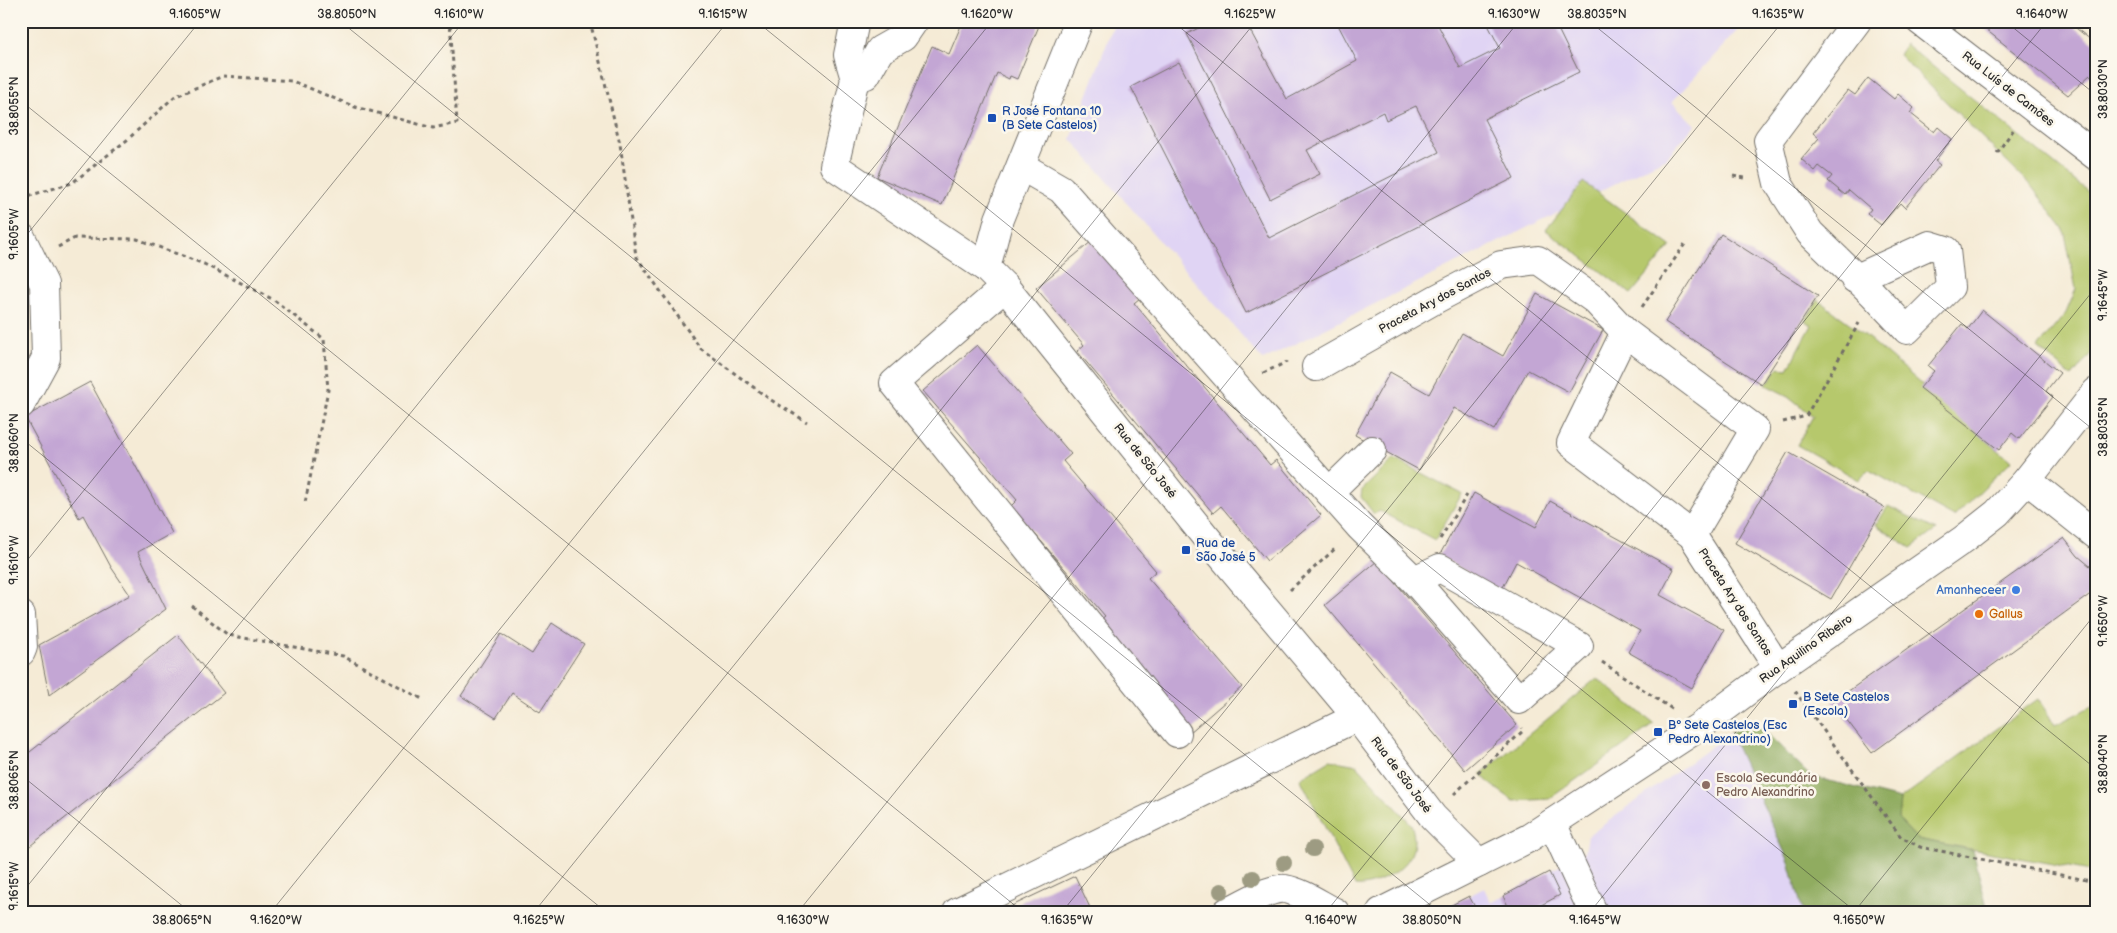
<svg xmlns="http://www.w3.org/2000/svg" width="2117" height="933" font-family="'Balsamiq Sans',sans-serif">
<style>
.built{fill:#e0d4f4}
.green{fill:#b6c86c;stroke:#707a4c}
.forest{fill:#90ac60;stroke:#5e6c46}
.building{fill:#c3a6d4}
.lines{fill:none;stroke-linecap:round;stroke-linejoin:round}
.minor-casing{stroke:#726e67;stroke-width:30}
.path{stroke:#726e67;stroke-width:3;stroke-dasharray:4 4;stroke-linecap:butt}
.minor{stroke:#fff;stroke-width:28}
.tree{fill:#9d9b82}
.ticks{fill:none;stroke:#2b2b2b;stroke-width:1;stroke-opacity:0.45}
.transit-dot{fill:#1a4fb4;stroke:#fbf7ec;stroke-width:2}
.shop-dot{fill:#3f7fe0;stroke:#fbf7ec;stroke-width:2}
.food-dot{fill:#e8710a;stroke:#fbf7ec;stroke-width:2}
.education-dot{fill:#8d6e63;stroke:#fbf7ec;stroke-width:2}
.labels{text-anchor:middle;dominant-baseline:central;stroke-width:5;stroke-linejoin:round;paint-order:stroke}
.street-label{font-size:12px;fill:#2b2b2b;stroke:#fbf7ec}
.transit-label{font-size:12px;fill:#164399;stroke:#fbf7ec;text-anchor:start}
.shop-label{font-size:12px;fill:#366cbe;stroke:#fbf7ec;text-anchor:end}
.food-label{font-size:12px;fill:#c56008;stroke:#fbf7ec;text-anchor:start}
.education-label{font-size:12px;fill:#785e54;stroke:#fbf7ec;text-anchor:start}
.neatline{fill:none;stroke:#2b2b2b;stroke-width:2}
.ticks-label{font-size:12px;text-anchor:middle;fill:#2b2b2b}
</style>
<rect width="100%" height="100%" fill="#fbf7ec"/>
<filter id="ink" filterUnits="userSpaceOnUse"><feTurbulence type="fractalNoise" baseFrequency=".02" numOctaves="2"/><feDisplacementMap in="SourceGraphic" scale="10" xChannelSelector="R" yChannelSelector="G"/><feConvolveMatrix kernelMatrix="1 2 1 2 8 2 1 2 1" color-interpolation-filters="sRGB"/></filter>
<filter id="wash" filterUnits="userSpaceOnUse"><feTurbulence type="fractalNoise" baseFrequency=".0096" numOctaves="4" result="noise"/><feDisplacementMap in="SourceGraphic" scale="20" xChannelSelector="R" yChannelSelector="G"/><feGaussianBlur stdDeviation="1.12" result="paint"/><feColorMatrix in="noise" values="0 0 0 0 0 0 0 0 0 0 0 0 0 0 0 0 0 1.4 0 .05"/><feComposite in="paint" operator="in"/></filter>
<g filter="url(#wash)">
<rect width="100%" height="100%" fill="#f5ebd6"/>
<g class="built">
<polygon points="1115,21 1746,21 1672,102 1695,125 1666,158 1263,360 1071,139"/>
<polygon points="1730,733 1789,862 1803,912 1438,912 1484,888 1491,903 1585,852 1588,836"/>
</g>
<g class="green">
<polygon points="1905,44 2096,198 2096,347 2072,377 2038,347 2066,313 2076,289 2064,229 2032,187 1899,55"/>
<polygon points="1583,182 1671,246 1631,294 1546,230"/>
<polygon points="1818,300 1860,331 2011,461 1954,517 1869,470 1859,480 1797,445 1813,416 1788,396 1766,385 1778,368 1788,369 1812,325 1805,321"/>
<polygon points="1394,459 1462,494 1435,540 1380,511 1374,514 1361,497 1362,490"/>
<polygon points="1888,506 1936,530 1911,548 1876,525"/>
<polygon points="1597,678 1654,724 1549,799 1514,801 1490,784 1481,774"/>
<polygon points="2038,699 2055,725 2096,704 2096,872 1917,839 1898,819 1900,799"/>
<path d="M1330,760L1357,765L1411,824C1421,853 1405,869 1381,880C1371,884 1365,887 1355,886L1300,778Z"/>
</g>
<polygon class="forest" points="1756,722 1810,776 1900,799 1898,819 1917,839 1973,850 1988,912 1803,912 1789,862 1730,733"/>
<g id="blocks">
<g class="building">
<polygon points="963,21 1041,21 1017,79 1010,76 1009,79 997,73 942,205 877,177 932,46 949,54"/>
<polygon points="1207,21 1245,21 1287,99 1357,61 1336,21 1436,21 1460,68 1500,48 1486,21 1554,21 1579,72 1484,119 1514,178 1246,313 1131,87 1179,62 1269,238 1439,152 1416,106 1386,120 1383,112 1307,150 1320,174 1270,199 1187,34 1208,23"/>
<polygon points="1975,21 2067,21 2096,44 2096,80 2090,75 2068,95"/>
<polygon points="1868,78 1894,99 1898,94 1914,108 1910,113 1934,132 1938,127 1952,139 1935,161 1940,165 1905,208 1900,203 1881,225 1867,214 1871,209 1849,190 1845,195 1828,181 1832,176 1819,166 1815,171 1801,159 1819,138 1813,133 1848,90 1855,95"/>
<polygon points="1721,234 1818,296 1761,384 1665,322"/>
<polygon points="1092,241 1140,298 1134,303 1270,465 1276,460 1321,515 1267,561 1221,506 1213,513 1077,351 1084,345 1036,288"/>
<polygon points="1537,294 1603,330 1569,392 1528,370 1494,430 1454,408 1419,470 1355,435 1390,372 1429,394 1462,333 1503,356"/>
<polygon points="1982,310 2060,373 2046,391 2053,397 2019,439 2012,433 1999,450 1920,388 1934,371 1928,366 1962,324 1968,329"/>
<polygon points="977,345 1071,454 1063,461 1156,571 1148,578 1242,687 1189,733 1095,624 1105,616 1011,506 1017,500 923,391"/>
<polygon points="90,382 172,533 138,552 166,609 49,695 39,645 130,595 111,567 83,515 79,518 25,417"/>
<polygon points="1788,452 1884,507 1831,599 1735,543"/>
<polygon points="1474,493 1536,527 1550,501 1674,569 1660,595 1724,630 1692,688 1628,652 1640,631 1516,562 1501,591 1439,556"/>
<polygon points="2064,538 2078,556 2096,571 2096,590 1872,753 1833,702"/>
<polygon points="1377,561 1517,725 1465,770 1325,605"/>
<polygon points="552,623 584,644 540,712 512,693 496,718 461,696 501,634 532,654"/>
<polygon points="178,635 224,693 21,853 21,759"/>
<polygon points="1549,872 1560,895 1528,912 1511,912 1503,896"/>
<polygon points="1075,876 1092,912 999,912"/>
<polygon points="1469,896 1475,907 1465,912 1443,912 1442,910"/>
</g>
</g>
</g>
<g filter="url(#ink)">
<use href="#blocks" fill-opacity="0" stroke="#726e67" stroke-width="1"/>
<g class="lines">
<g class="minor-casing">
<g id="minor">
<polyline points="855,21 848,55 855,79 834,166 986,268 1005,287 1205,536 1357,717 1433,817 1479,863"/>
<polyline points="1920,21 2096,156"/>
<polyline points="855,79 866,75 880,50 903,37 914,21"/>
<polyline points="1021,166 1061,189 1329,492 1360,527 1414,580 1519,700 1579,646 1440,568 1414,580"/>
<polyline points="21,237 44,284 46,358 21,404"/>
<polyline points="986,268 999,219 1079,21"/>
<polyline points="1855,279 1930,245 1946,250 1950,287 1907,330 1872,293 1810,233 1778,183 1768,140 1857,21"/>
<polyline points="1005,287 894,383 1177,733"/>
<polyline points="1316,367 1436,299 1501,265 1538,260 1595,300 1625,332"/>
<polyline points="2027,480 2096,535"/>
<polyline points="1329,492 1372,450"/>
<polyline points="1692,535 1755,429 1625,332 1571,443 1692,535 1778,668"/>
<polyline points="21,615 23,647 21,652"/>
<polyline points="1552,823 1593,912"/>
<polyline points="957,912 1357,717"/>
<path d="M1227,912C1241,905 1270,887 1285,889C1302,892 1319,904 1335,912"/>
<polyline points="1381,912 1529,838 1552,823 1699,727 1770,674 1964,539 1997,513 2027,480 2096,392"/>
</g>
</g>
<g class="path">
<polyline points="590,21 620,144 636,256 700,348 771,400 807,422"/>
<polyline points="1997,153 2014,129"/>
<polyline points="1733,176 1745,178"/>
<polyline points="21,198 72,183 127,140 174,97 223,76 292,81 355,107 433,128 457,123 450,21"/>
<polyline points="58,247 75,238 137,239 204,264 274,300 324,339 328,390 305,503"/>
<polyline points="1642,307 1687,241"/>
<polyline points="1263,373 1287,362"/>
<polyline points="1783,422 1806,416 1859,323"/>
<polyline points="1440,539 1467,495"/>
<polyline points="1290,590 1337,547"/>
<polyline points="192,606 228,635 343,656 424,700"/>
<polyline points="1602,662 1672,709"/>
<polyline points="1795,691 1901,837 1920,847 2096,882"/>
<polyline points="1454,794 1523,731 1522,728"/>
</g>
<use href="#minor" class="minor"/>
</g>
<g class="tree">
<circle cx="1313" cy="849" r="8"/>
<circle cx="1284" cy="863" r="8"/>
<circle cx="1253" cy="878" r="8"/>
<circle cx="1221" cy="891" r="8"/>
</g>
</g>
<path class="ticks" d="M340,21L1439,912M756,21L1856,912M1172,21L2096,769M1589,21L2096,432M2005,21L2096,95M21,101L1023,912M21,242L200,21M21,438L606,912M21,568L464,21M21,775L190,912M21,894L728,21M271,912L992,21M534,912L1256,21M798,912L1519,21M1062,912L1783,21M1326,912L2047,21M1590,912L2096,287M1854,912L2096,613"/>
<g class="transit-dot">
<rect x="987" y="113" width="10" height="10" rx="2.5"/>
<rect x="1181" y="545" width="10" height="10" rx="2.5"/>
<rect x="1788" y="699" width="10" height="10" rx="2.5"/>
<rect x="1653" y="727" width="10" height="10" rx="2.5"/>
</g>
<circle class="shop-dot" cx="2016" cy="590" r="5"/>
<circle class="food-dot" cx="1979" cy="614" r="5"/>
<circle class="education-dot" cx="1706" cy="785" r="5"/>
<g class="labels">
<g class="street-label">
<text transform="translate(2008 89) rotate(38)">Rua Luís de Camões</text>
<text transform="translate(1435 301) rotate(-28)">Praceta Ary dos Santos</text>
<text transform="translate(1145 461) rotate(51)">Rua de São José</text>
<text transform="translate(1735 602) rotate(57)">Praceta Ary dos Santos</text>
<text transform="translate(1806 649) rotate(-35)">Rua Aquilino Ribeiro</text>
<text transform="translate(1401 775) rotate(53)">Rua de São José</text>
</g>
<g class="transit-label">
<text x="1002" y="111">R José Fontana 10<tspan x="1002" dy="14">(B Sete Castelos)</tspan></text>
<text x="1196" y="543">Rua de<tspan x="1196" dy="14">São José 5</tspan></text>
<text x="1803" y="697">B Sete Castelos<tspan x="1803" dy="14">(Escola)</tspan></text>
<text x="1668" y="725">Bº Sete Castelos (Esc<tspan x="1668" dy="14">Pedro Alexandrino)</tspan></text>
</g>
<g class="shop-label">
<text x="2006" y="590">Amanheceer</text>
</g>
<g class="food-label">
<text x="1989" y="614">Gallus</text>
</g>
<g class="education-label">
<text x="1716" y="778">Escola Secundária<tspan x="1716" dy="14">Pedro Alexandrino</tspan></text>
</g>
</g>
<rect width="2117" height="933" fill="none" stroke="#fbf7ec" stroke-width="55"/>
<rect x="28" y="28" width="2062" height="878" class="neatline"/>
<g class="ticks-label">
<text x="195" y="18">9.1605°W</text>
<text x="347" y="18">38.8050°N</text>
<text x="459" y="18">9.1610°W</text>
<text x="723" y="18">9.1615°W</text>
<text x="987" y="18">9.1620°W</text>
<text x="1250" y="18">9.1625°W</text>
<text x="1514" y="18">9.1630°W</text>
<text x="1597" y="18">38.8035°N</text>
<text x="1778" y="18">9.1635°W</text>
<text x="2042" y="18">9.1640°W</text>
<text transform="translate(2103 89) rotate(-90)" y="4">38.8030°N</text>
<text transform="translate(14 106) rotate(-90)" y="4">38.8055°N</text>
<text transform="translate(14 234) rotate(-90)" y="4">9.1605°W</text>
<text transform="translate(2103 295) rotate(-90)" y="4">9.1645°W</text>
<text transform="translate(2103 427) rotate(-90)" y="4">38.8035°N</text>
<text transform="translate(14 443) rotate(-90)" y="4">38.8060°N</text>
<text transform="translate(14 560) rotate(-90)" y="4">9.1610°W</text>
<text transform="translate(2103 621) rotate(-90)" y="4">9.1650°W</text>
<text transform="translate(2103 764) rotate(-90)" y="4">38.8040°N</text>
<text transform="translate(14 780) rotate(-90)" y="4">38.8065°N</text>
<text transform="translate(14 886) rotate(-90)" y="4">9.1615°W</text>
<text x="182" y="924">38.8065°N</text>
<text x="276" y="924">9.1620°W</text>
<text x="539" y="924">9.1625°W</text>
<text x="803" y="924">9.1630°W</text>
<text x="1067" y="924">9.1635°W</text>
<text x="1331" y="924">9.1640°W</text>
<text x="1432" y="924">38.8050°N</text>
<text x="1595" y="924">9.1645°W</text>
<text x="1859" y="924">9.1650°W</text>
</g>
</svg>
